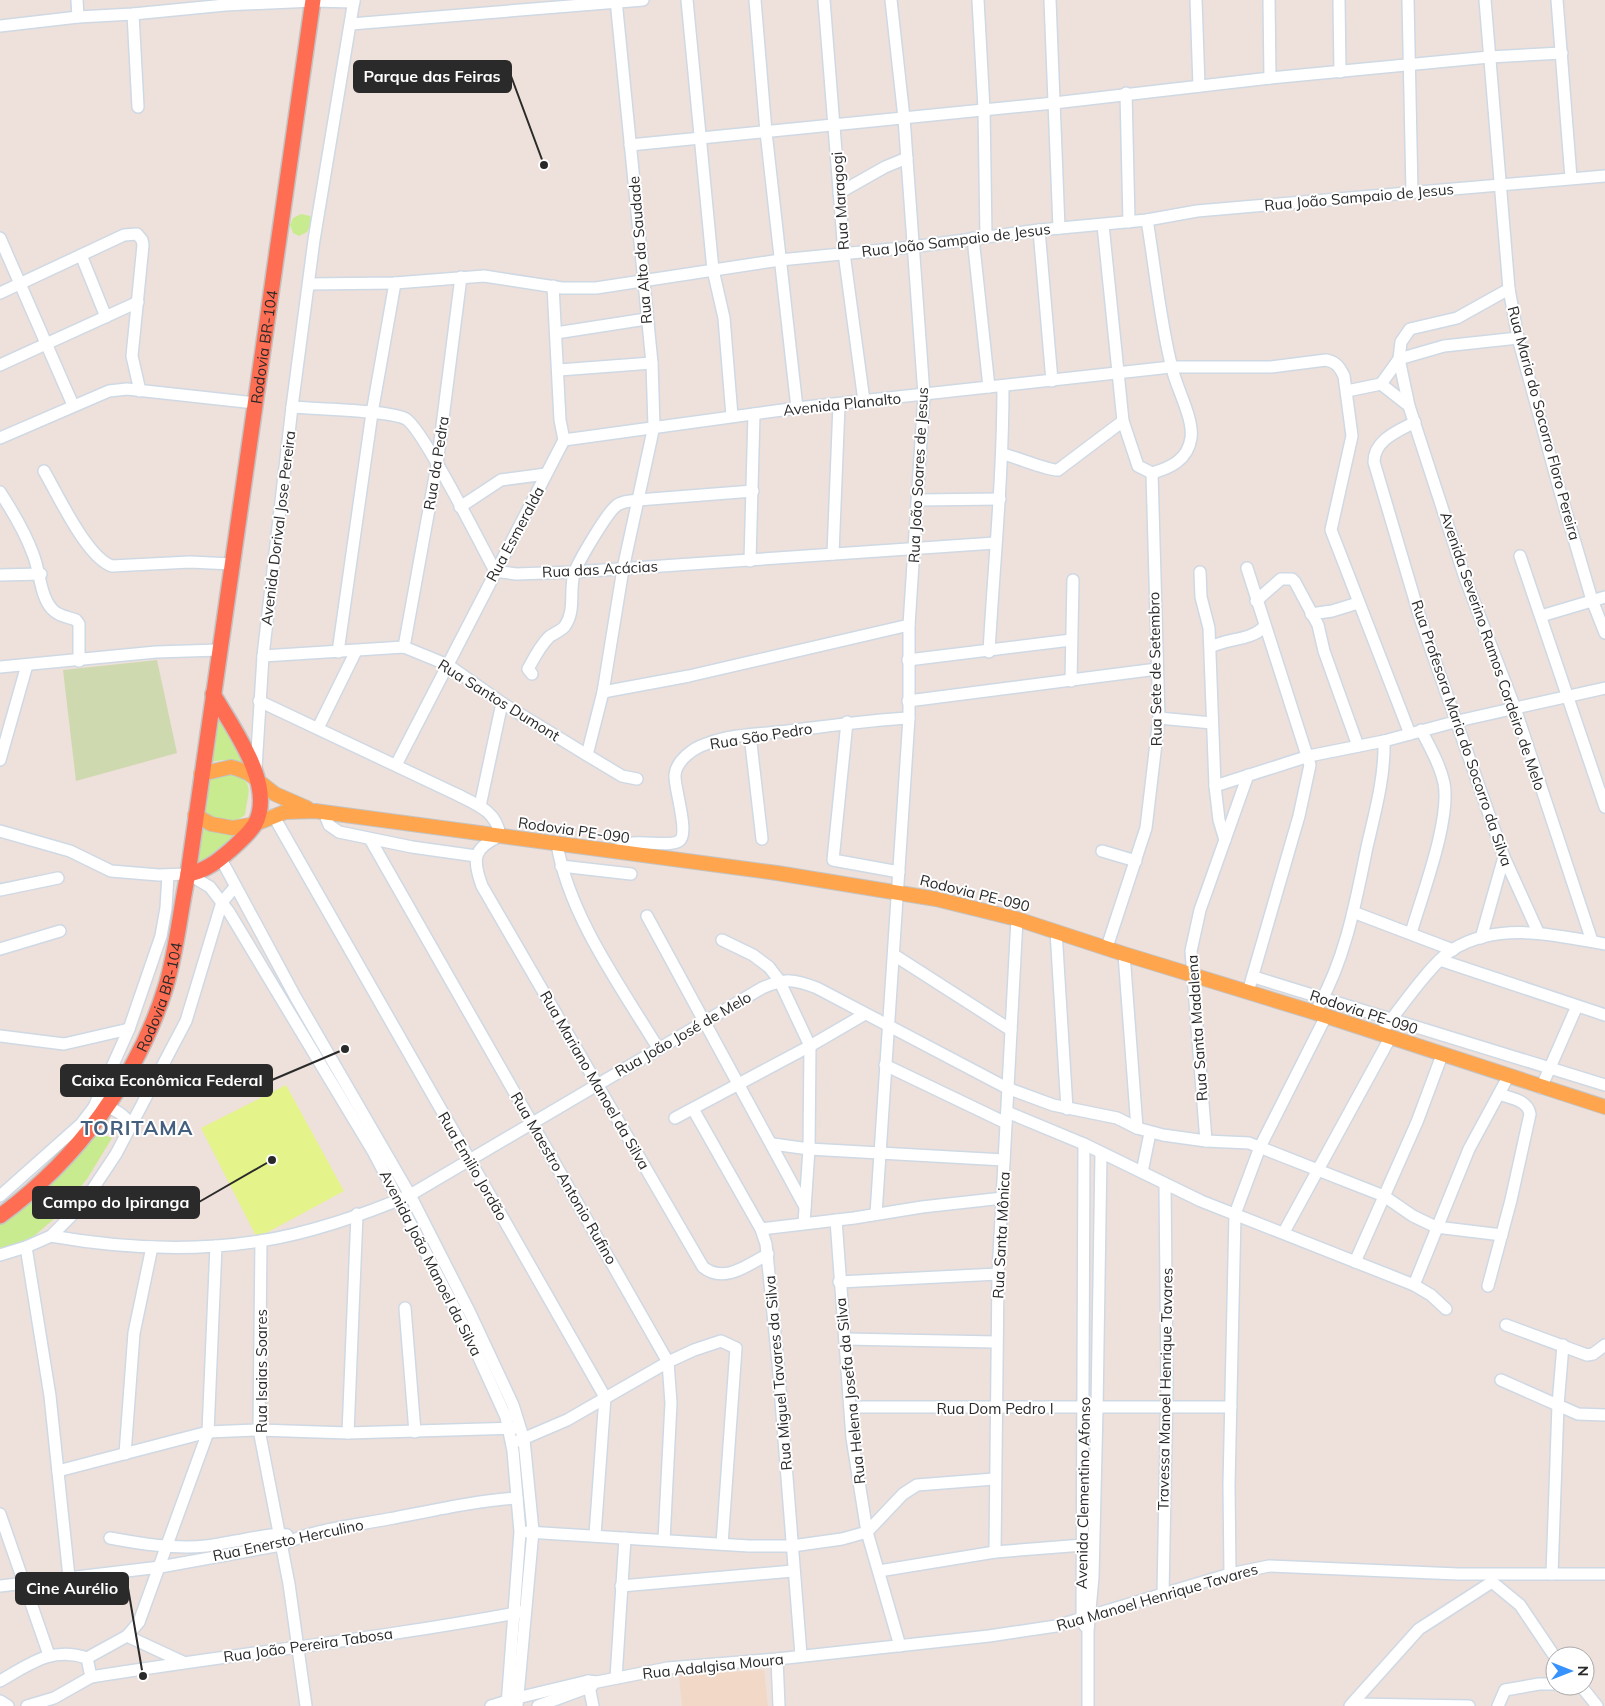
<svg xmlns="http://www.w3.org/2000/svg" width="1605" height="1706" font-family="Mulish,sans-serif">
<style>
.education{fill:#f1d8c7}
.green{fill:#c8eb90}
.cemetery{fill:#cfd9af}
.pitch{fill:#e4f38a}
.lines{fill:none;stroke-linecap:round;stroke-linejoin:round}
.minor-casing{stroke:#cfd9e4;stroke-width:14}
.major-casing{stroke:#c3c3c3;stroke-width:16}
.highway-casing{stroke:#c3c3c3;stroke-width:18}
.minor{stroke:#fff;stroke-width:11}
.major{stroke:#ffa54d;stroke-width:14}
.highway{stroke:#ff6e53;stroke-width:15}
.labels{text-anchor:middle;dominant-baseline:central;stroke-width:4;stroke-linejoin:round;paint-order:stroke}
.street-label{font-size:15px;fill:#2a2a2a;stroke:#fff}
.district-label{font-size:20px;font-weight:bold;letter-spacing:1px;fill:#455f7f;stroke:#fff}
.leader{fill:none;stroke:#2a2a2a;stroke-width:2}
.callout-dot{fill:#2a2a2a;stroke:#fff;stroke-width:2}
.callout{fill:#2a2a2a;stroke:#2a2a2a;stroke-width:2}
.callout-label{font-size:16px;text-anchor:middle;font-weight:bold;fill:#fff}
</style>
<rect width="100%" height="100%" fill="#eee0da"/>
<polygon class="education" points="764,1670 768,1706 682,1706 679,1675"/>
<g class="green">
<polygon points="301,214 310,216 314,220 307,232 299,236 293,233 290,225 293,218"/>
<path d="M219,719L249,770C235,763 229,757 212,762Z"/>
<path d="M227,770C256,784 249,786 245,815C226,828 222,824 204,814L211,774Z"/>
<polygon points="203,825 241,830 198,865"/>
<polygon points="96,1132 112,1138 87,1179 54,1219 27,1242 0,1248 0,1223 20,1208"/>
</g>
<polygon class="cemetery" points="157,660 177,753 76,781 63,670"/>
<polygon class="pitch" points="286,1085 344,1191 257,1238 201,1128"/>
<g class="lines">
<g class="minor-casing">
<g id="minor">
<polyline points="77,0 78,17"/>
<polyline points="687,0 713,270 724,318 732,416"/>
<polyline points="755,0 766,132 797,408"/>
<polyline points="824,0 844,253 864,401"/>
<polyline points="978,0 984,109 986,237"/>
<polyline points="1050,0 1059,228"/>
<polyline points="1196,0 1199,86"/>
<polyline points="1269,0 1270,78"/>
<polyline points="1339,0 1340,72"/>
<polyline points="1408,0 1412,192"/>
<polyline points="1485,0 1509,289 1518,338 1559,488 1592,600 1605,633"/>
<polyline points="1557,0 1571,178"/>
<polyline points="133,14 138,107"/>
<polyline points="351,24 643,0"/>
<polyline points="0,26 78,17 133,14 225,5 313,1 354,2"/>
<polyline points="1126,93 1129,222"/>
<polyline points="630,145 1054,103 1270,78 1489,57 1562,53"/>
<polyline points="839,193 885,167 907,158"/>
<path d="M1147,220C1155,267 1160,322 1172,368C1176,387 1194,419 1191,438C1188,460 1170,468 1152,473"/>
<polyline points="1103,225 1123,421 1138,466 1152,473"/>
<polyline points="1039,230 1052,381"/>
<polyline points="0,238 73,405"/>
<polyline points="973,238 989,387"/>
<polyline points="81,255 106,317"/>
<polyline points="309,284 395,283 484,276 562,288 596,288 780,260 912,247 1039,230 1147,220 1197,211 1605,176"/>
<polyline points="1509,289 1457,318 1410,329 1401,342 1399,359 1409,406 1465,578 1515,708 1592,941"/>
<polyline points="0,293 124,235 137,234 142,240 143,245 132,356 140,391"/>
<polyline points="556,333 646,319"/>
<polyline points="0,365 138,302"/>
<polyline points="559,370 652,363"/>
<polyline points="1381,384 1409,406"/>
<polyline points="1347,391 1381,384 1399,359 1444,346 1518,338"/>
<path d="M292,407C315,409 390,410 406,419C423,429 482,547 495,571L516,574L574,572L995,543"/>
<path d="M1415,422C1398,431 1374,440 1374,462L1421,621L1504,857L1538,932"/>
<polyline points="0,438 109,391 127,389 255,403"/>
<path d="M564,440L797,408L1171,367H1271L1326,360C1336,362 1339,366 1344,376L1352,436L1331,530L1410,734"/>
<path d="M1003,454C1016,457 1049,471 1058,470L1123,421"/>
<path d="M44,471C58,495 87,558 112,566L190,562L232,564"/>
<path d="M0,492C13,512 25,532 33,554C40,571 40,596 52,609C58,616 68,617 76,620L79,624V661"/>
<polyline points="918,500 1000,499"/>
<polyline points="460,507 501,480 546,474"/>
<polyline points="833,554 839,405"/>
<polyline points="1520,556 1605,807"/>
<polyline points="750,561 754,414"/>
<polyline points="1247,568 1310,765 1299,816 1248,992"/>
<polyline points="1200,572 1201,597 1209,628 1215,786 1219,820 1225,840"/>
<polyline points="0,575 41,574"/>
<polyline points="1256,601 1281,579 1292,579 1295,582 1318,625 1324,651 1358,746"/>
<polyline points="1311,614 1332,611 1358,603"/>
<polyline points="1541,616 1605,597"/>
<polyline points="404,647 437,465 461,277"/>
<path d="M1211,647C1228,638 1250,641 1264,627"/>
<polyline points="338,652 372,413 395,283"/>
<path d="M989,652C994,563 1003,476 1003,387"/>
<polyline points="263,656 404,647 448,665 502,703 587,755 622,776 637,779"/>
<polyline points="908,660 1071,640"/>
<polyline points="0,667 156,652 219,650"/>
<path d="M532,674L528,669C534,658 540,646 549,637C554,633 561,631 565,626C576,610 569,591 574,574C577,563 607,513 616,506C622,501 630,501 638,500L753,491"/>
<polyline points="1071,681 1073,580"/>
<polyline points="603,692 689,676 909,625"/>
<path d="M259,701L458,795C478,805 497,812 500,836C473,848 472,859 482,886L703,1267C724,1284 748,1265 768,1254"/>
<polyline points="908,701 1157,669"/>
<polyline points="1159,718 1212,723"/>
<polyline points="847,722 833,860 899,872"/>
<polyline points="318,728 356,651"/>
<polyline points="750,735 762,839"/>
<polyline points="587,755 603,692 623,569 654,426 652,363 616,0"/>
<polyline points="0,760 27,665"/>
<polyline points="396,765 564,440 560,420 553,286"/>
<polyline points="256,768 263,656 292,407 314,240 354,0"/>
<polyline points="1215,786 1309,756 1384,741 1458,721 1605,688"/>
<polyline points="480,806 502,703"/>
<polyline points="324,812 329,825 339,832 412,847 476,856"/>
<polyline points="273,815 605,1397 595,1535"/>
<polyline points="0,831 70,851 111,871 159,875 188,874 210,887 229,912 374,1153 470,1338 506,1417 513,1451 520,1532 507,1706"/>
<polyline points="370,839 668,1362 671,1403 664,1540"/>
<path d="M557,844C569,916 621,987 658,1048"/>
<polyline points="1102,851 1136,861"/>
<path d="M613,852C619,849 626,844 633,843C645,841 670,847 679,841C690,834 674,788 675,775C676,761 693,748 706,744C731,734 762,734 788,731C829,726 868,720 909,718"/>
<polyline points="221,859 296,998 410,1195 470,1313 513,1405 524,1440 533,1531 517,1706"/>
<polyline points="561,866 631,874"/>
<polyline points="0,890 58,878"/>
<polyline points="1353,912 1453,950"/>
<polyline points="647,916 805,1207"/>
<polyline points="1056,931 1067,1109"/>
<path d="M1411,933C1422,895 1451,820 1444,783C1440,765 1430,747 1421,730"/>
<polyline points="1481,938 1504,857"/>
<polyline points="722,940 753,955 769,967 779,980 810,1046 809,1149 804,1223"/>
<polyline points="1107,947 1146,828 1159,718 1152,473"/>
<polyline points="0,949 60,931"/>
<polyline points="1124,954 1137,1128"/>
<polyline points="894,955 1011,1030"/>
<polyline points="1440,960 1605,1015"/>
<polyline points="1254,977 1605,1085"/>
<path d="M1319,1005C1346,957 1356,900 1367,847C1375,812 1385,777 1384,741"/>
<path d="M1380,1034C1397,1013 1431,963 1452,950C1498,921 1556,935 1605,944"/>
<polyline points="0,1036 64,1044 129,1029"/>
<polyline points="885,1065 1006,1123"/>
<polyline points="1541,1088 1577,1006"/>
<polyline points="94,1107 129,1029 161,936 166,908 168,875"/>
<polyline points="693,1109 761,1229 766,1244 778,1363 801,1655"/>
<polyline points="1007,1112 1084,1144 1201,1201 1414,1285 1431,1295 1446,1309"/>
<polyline points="675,1118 810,1046 865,1014"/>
<polyline points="1206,1141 1191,951 1200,910 1248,775"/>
<polyline points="773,1144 809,1149 1004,1160"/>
<polyline points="1084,1144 1082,1620 1085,1626"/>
<polyline points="1142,1172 1150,1133"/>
<path d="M0,1196L81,1124L94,1107C111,1106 120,1111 131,1124"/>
<polyline points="876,1214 909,718 909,625 924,395 904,118 891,0"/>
<polyline points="836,1220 852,1438 867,1532 900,1646"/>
<polyline points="761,1229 854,1218 922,1207 1003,1198"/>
<polyline points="1284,1232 1390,1038"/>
<path d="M51,1236C119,1248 191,1252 260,1241C307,1234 366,1214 410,1195L762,988C785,978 794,979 817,988L1007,1088L1053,1105L1117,1118L1137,1128L1163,1135L1206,1141L1249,1143L1384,1196L1413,1216L1436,1227L1502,1235"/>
<polyline points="261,1241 259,1430 289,1584 306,1706"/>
<polyline points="26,1247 50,1396 69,1577"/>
<polyline points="0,1255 26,1247 51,1236 82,1205 116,1154 186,1021 222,902 235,887"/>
<polyline points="1355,1262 1417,1122 1442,1055"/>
<polyline points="839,1282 998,1274"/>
<polyline points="1414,1285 1469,1149 1508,1077"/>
<path d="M1488,1286L1511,1200L1530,1114C1528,1100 1510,1098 1499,1094"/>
<polyline points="405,1308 415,1432"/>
<polyline points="1506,1325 1587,1355 1593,1354 1605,1345"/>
<polyline points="845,1339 996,1342"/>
<polyline points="1501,1380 1578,1414 1605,1415"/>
<polyline points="850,1407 1231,1407"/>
<polyline points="348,1433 357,1214"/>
<polyline points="518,1441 567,1420 668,1362 694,1350 721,1341 736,1348 722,1544"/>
<polyline points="125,1454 134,1333 152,1247"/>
<polyline points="58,1471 208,1432 259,1430 348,1433 516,1428"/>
<polyline points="0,1514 49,1655"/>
<polyline points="527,1532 749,1546 792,1546 842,1539 867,1532 903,1494 917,1485 994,1479"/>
<path d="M110,1538C142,1544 174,1549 206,1546C226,1544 271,1532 287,1535"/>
<polyline points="995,1552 998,1274 1017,919"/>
<polyline points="879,1571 995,1552 1083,1545"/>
<polyline points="1230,1574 1229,1485 1235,1214 1260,1147 1326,1016"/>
<polyline points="1552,1574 1558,1405 1563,1345"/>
<polyline points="1491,1576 1492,1582 1520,1605 1555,1657"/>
<path d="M0,1586L160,1567L281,1545C314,1529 353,1526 388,1519C431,1511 473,1501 517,1498"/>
<polyline points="621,1586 793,1571"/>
<polyline points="1163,1594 1167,1387 1165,1184"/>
<polyline points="127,1636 183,1662"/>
<polyline points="777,1659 779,1706"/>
<path d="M91,1677C234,1654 378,1639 521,1612"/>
<polyline points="616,1678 625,1538"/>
<path d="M0,1681C30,1664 52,1646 87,1658L127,1636L139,1622L208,1432L216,1246"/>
<polyline points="588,1681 593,1706"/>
<polyline points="1581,1686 1597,1706"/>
<polyline points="0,1701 8,1706"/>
<polyline points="1354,1704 1469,1706"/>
<polyline points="27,1706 54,1698 91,1677 87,1658"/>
<polyline points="491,1706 517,1698 588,1681 597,1682 668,1668 777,1659 989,1636 1056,1626 1230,1574 1269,1566 1458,1574 1605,1574"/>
<polyline points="538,1706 592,1686"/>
<polyline points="1088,1706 1088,1631 1093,1577 1097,1408 1101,1153"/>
<polyline points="1350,1706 1419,1629 1492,1582"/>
<polyline points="1498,1706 1505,1690 1539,1684 1553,1684 1555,1682"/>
</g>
</g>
<g class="major-casing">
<g id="major">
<polyline points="201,774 231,767 238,769 248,773 275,794 307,808"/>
<polyline points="195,815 211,824 233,828 255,824 285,812 315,811 777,873 936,899 1017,919 1124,954 1326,1016 1605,1107"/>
</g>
</g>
<g class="highway-casing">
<g id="highway">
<path d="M188,874C207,871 220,859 234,847C241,840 250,833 255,824C276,785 232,727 213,694"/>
<path id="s1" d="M0,1216C77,1160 138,1077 166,986C177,949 180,911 188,874L313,0"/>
</g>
</g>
<use href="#minor" class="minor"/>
<use href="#major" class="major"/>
<use href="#highway" class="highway"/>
</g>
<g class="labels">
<g class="street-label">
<text transform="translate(1359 197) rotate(-5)">Rua João Sampaio de Jesus</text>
<text transform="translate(840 201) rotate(-94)">Rua Maragogi</text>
<text transform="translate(956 240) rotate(-7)">Rua João Sampaio de Jesus</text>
<text transform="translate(640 250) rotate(-95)">Rua Alto da Saudade</text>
<text stroke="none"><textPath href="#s1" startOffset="935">Rodovia BR-104</textPath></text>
<text transform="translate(842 404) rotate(-6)">Avenida Planalto</text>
<text transform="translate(1544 423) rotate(75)">Rua Maria do Socorro Floro Pereira</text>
<text transform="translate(436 463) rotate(-81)">Rua da Pedra</text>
<text transform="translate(918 475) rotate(-87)">Rua João Soares de Jesus</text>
<text transform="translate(278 528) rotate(-83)">Avenida Dorival Jose Pereira</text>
<text transform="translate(515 534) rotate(-62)">Rua Esmeralda</text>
<text transform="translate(600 569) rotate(-3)">Rua das Acácias</text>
<text transform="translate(1493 651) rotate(71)">Avenida Severino Ramos Cordeiro de Melo</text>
<text transform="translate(1155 669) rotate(-91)">Rua Sete de Setembro</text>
<text transform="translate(499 700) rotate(32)">Rua Santos Dumont</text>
<text transform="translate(1462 733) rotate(71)">Rua Profesora Maria do Socorro da Silva</text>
<text transform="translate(761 736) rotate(-9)">Rua São Pedro</text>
<text transform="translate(574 830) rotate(8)">Rodovia PE-090</text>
<text transform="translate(975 893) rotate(14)">Rodovia PE-090</text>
<text stroke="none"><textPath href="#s1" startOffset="276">Rodovia BR-104</textPath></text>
<text transform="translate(1364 1012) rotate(18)">Rodovia PE-090</text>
<text transform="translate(1197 1028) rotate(-94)">Rua Santa Madalena</text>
<text transform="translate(683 1034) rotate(-30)">Rua João José de Melo</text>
<text transform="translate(595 1080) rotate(60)">Rua Mariano Manoel da Silva</text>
<text transform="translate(473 1166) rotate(60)">Rua Emilio Jordão</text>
<text transform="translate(564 1178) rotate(60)">Rua Maestro Antonio Rufino</text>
<text transform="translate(1001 1235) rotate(-87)">Rua Santa Mônica</text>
<text transform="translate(431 1263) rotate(63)">Avenida João Manoel da Silva</text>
<text transform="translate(261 1371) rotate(-90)">Rua Isaias Soares</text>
<text transform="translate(778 1373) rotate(-95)">Rua Miguel Tavares da Silva</text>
<text transform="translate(1165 1389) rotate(-89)">Travessa Manoel Henrique Tavares</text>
<text transform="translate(850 1391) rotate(-96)">Rua Helena Josefa da Silva</text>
<text x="995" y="1408">Rua Dom Pedro I</text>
<text transform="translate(1083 1493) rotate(-89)">Avenida Clementino Afonso</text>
<text transform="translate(288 1540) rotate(-12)">Rua Enersto Herculino</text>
<text transform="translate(1157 1597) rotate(-16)">Rua Manoel Henrique Tavares</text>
<text transform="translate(308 1645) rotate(-8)">Rua João Pereira Tabosa</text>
<text transform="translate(713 1666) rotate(-6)">Rua Adalgisa Moura</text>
</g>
<g class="district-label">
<text x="137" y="1127">TORITAMA</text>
</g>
</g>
<path class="leader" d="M544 165L511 76M345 1049L272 1080M272 1160L199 1202M143 1676L128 1588"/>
<g class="callout-dot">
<circle cx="544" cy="165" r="5"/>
<circle cx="345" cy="1049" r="5"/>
<circle cx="272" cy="1160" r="5"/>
<circle cx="143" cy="1676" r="5"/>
</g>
<g class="callout">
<rect x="354" y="61" width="157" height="31" rx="5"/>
<rect x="61" y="1065" width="211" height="31" rx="5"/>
<rect x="33" y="1187" width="166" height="31" rx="5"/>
<rect x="16" y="1573" width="112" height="31" rx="5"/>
</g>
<g class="callout-label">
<text x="432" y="82">Parque das Feiras</text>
<text x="167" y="1086">Caixa Econômica Federal</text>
<text x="116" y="1208">Campo do Ipiranga</text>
<text x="72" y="1594">Cine Aurélio</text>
</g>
<g transform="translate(1570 1671) rotate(90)"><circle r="24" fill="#ffffff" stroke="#aaaaaa"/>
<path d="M0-4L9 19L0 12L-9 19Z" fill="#3592ff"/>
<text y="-8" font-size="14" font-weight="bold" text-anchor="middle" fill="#2a2a2a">N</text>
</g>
</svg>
